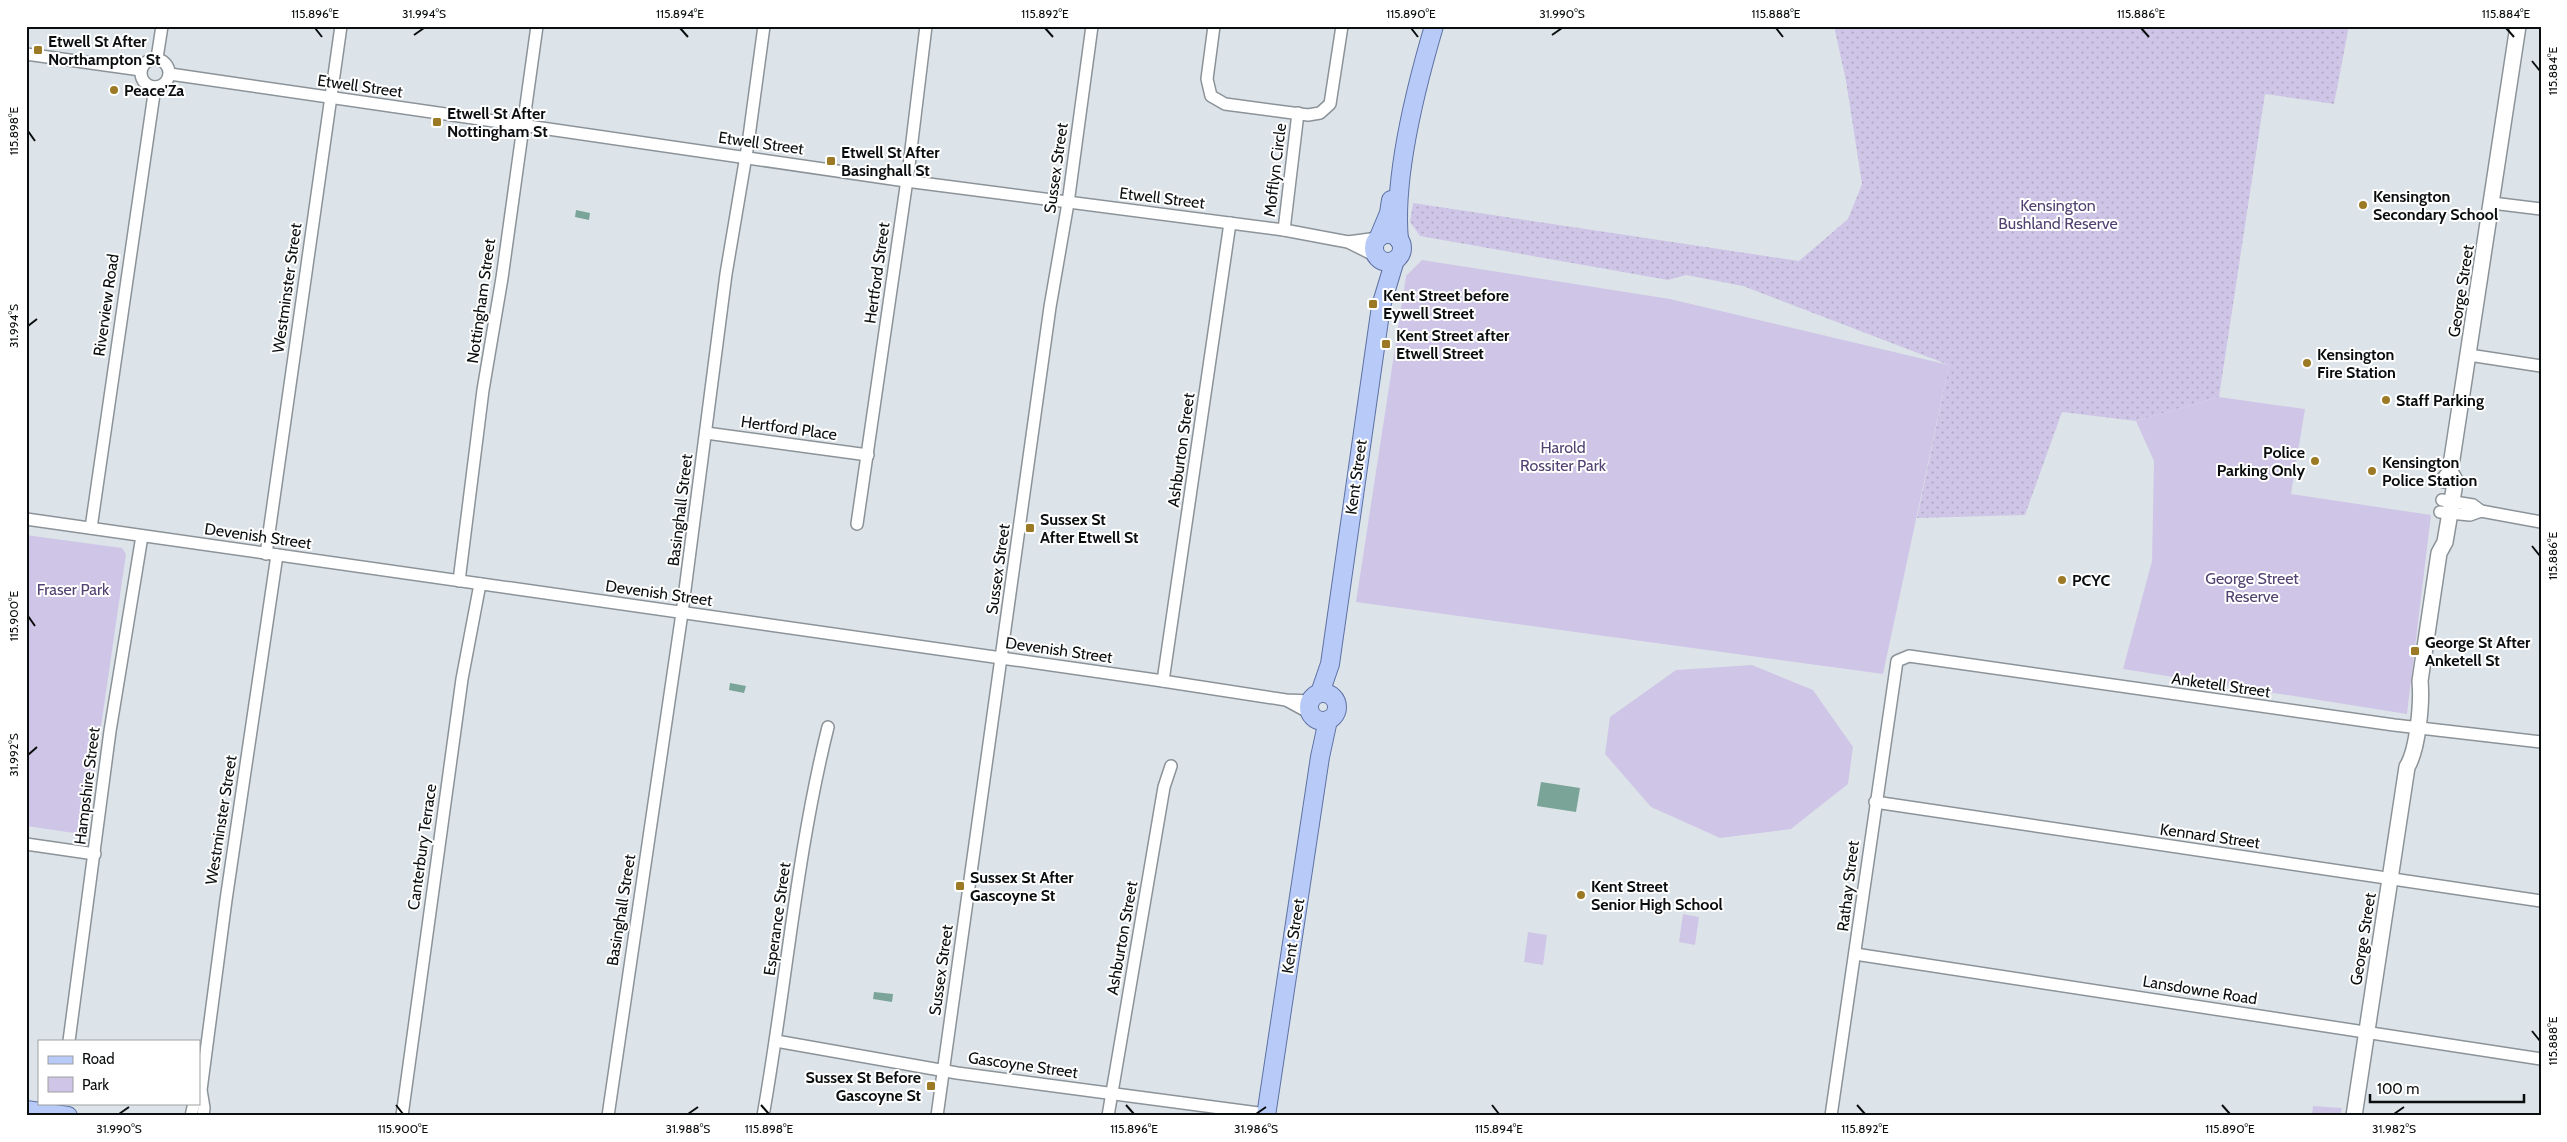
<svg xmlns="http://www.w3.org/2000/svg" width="2567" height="1142" font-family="Cabin,sans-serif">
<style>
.grass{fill:url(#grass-dots)}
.park{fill:#cfc6e7}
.water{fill:#7aa498}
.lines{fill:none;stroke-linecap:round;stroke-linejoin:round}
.minor-casing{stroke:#8c9398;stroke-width:14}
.secondary-casing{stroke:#8c9398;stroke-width:18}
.primary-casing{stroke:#5d71a3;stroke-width:20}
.minor{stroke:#fff;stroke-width:11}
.secondary{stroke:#fff;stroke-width:15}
.primary{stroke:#b8caf7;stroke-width:18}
.ticks{fill:none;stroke:#0b0e0f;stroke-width:2}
.poi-dot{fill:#9c7924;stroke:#fff;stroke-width:2}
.labels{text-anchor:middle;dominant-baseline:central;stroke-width:4;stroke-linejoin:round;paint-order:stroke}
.poi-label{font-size:16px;font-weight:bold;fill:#0b0e0f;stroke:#fff;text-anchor:start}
.street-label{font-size:16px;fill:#0b0e0f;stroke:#fff}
.park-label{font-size:16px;fill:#514271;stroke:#fff}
.neatline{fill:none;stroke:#0b0e0f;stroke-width:2}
.ticks-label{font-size:12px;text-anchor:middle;fill:#0b0e0f}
</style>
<defs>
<pattern id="grass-dots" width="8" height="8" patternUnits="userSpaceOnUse" patternTransform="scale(1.25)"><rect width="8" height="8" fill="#cfc6e7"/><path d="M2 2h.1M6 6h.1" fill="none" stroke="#b0a9c5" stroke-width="1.8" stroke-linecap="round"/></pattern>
</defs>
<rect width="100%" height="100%" fill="#dde4e9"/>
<polygon class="grass" points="1834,26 2349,26 2334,104 2265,94 2219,397 2136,421 2062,412 2025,515 1917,518 1949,365 1743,286 1686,275 1668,280 1420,236 1410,222 1413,203 1799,261 1848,219 1862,184 1846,81"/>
<g class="park">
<polygon points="1422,260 1670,299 1949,365 1883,674 1356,602 1406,276"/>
<polygon points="2219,397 2305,409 2291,494 2431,515 2407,714 2123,669 2152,561 2154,461 2136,421"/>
<polygon points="26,535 122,548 126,554 86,830 81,834 26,826"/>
<polygon points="1752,665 1813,690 1853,747 1848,784 1791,829 1720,838 1651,807 1605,754 1610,717 1676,670"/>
<polygon points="1683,914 1699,917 1695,945 1679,942"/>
<polygon points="1528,932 1547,935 1543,965 1524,962"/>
<polygon points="2313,1106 2342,1108 2340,1116 2312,1116"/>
</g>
<g class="water">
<polygon points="576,210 590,213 589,220 575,217"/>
<polygon points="730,683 746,686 744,693 729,690"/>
<polygon points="1541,782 1580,788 1576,812 1537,806"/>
<polygon points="874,992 893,994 892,1002 873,999"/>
</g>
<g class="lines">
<g class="minor-casing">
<g id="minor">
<polyline points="1214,26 1207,79 1211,96 1225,104 1308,115 1320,113 1330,104 1342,26"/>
<polyline points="26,54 141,70"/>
<polyline points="157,58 162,26"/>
<circle cx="155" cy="73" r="14"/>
<polyline points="170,74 906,181 1284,230 1348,242 1376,256"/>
<polyline points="2492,203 2541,209"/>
<polyline points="1284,230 1298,113"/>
<polyline points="1348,242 1378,238"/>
<polyline points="2469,355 2541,366"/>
<polyline points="706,433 868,455"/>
<polyline points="2442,500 2473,505 2481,511 2541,522"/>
<polyline points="2440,512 2470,515 2481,511"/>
<polyline points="26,519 1156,680 1286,700 1310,701"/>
<polyline points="857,524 909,166 926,26"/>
<polyline points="91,528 155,87"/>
<polyline points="266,554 341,26"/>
<polyline points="459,581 483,390 502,278 537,26"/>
<polyline points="1163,681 1230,223"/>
<polyline points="1288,701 1310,713"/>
<polyline points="1875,802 2541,901"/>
<polyline points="26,844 95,854"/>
<polyline points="1855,954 2541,1059"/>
<polyline points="69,1041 110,731 142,536"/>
<polyline points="776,1041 957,1073 1266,1114"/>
<polyline points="191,1116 194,1103"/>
<polyline points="203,1116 204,1108 201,1090 226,900 277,555"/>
<polyline points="402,1116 462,679 480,584"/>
<polyline points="608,1116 682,613 726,274 748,144 764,26"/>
<path d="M763,1116C786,987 796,855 828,727"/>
<polyline points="937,1116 1050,307 1068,203 1092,26"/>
<polyline points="1108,1116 1164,787 1171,766"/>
<polyline points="1831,1116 1897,661 1909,656 2394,725 2541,742"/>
</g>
</g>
<g class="secondary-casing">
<g id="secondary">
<polyline points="2444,480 2450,472 2518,26"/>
<path d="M2354,1116L2407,767C2418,749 2422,702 2420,681L2439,553L2445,542L2454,489L2455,480L2450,472"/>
</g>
</g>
<g class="primary-casing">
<g id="primary">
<circle cx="1388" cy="248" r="14"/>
<polyline points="1379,237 1389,213 1391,200"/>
<path d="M1399,240C1393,178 1416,87 1434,26"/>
<polyline points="1320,693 1330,664 1381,306 1395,260"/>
<circle cx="1323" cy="707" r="14"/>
<polyline points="26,1110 68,1116"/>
<polyline points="1266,1116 1320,757 1328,720"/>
</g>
</g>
<use href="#minor" class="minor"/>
<use href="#secondary" class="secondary"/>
<use href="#primary" class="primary"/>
</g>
<path class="ticks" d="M315,28L322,37M680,28L688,37M1045,28L1053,37M1411,28L1418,37M1776,28L1783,37M2141,28L2149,37M2506,28L2514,37M414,35L424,28M1552,35L1562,28M2532,61L2540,71M28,131L35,141M28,326L37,319M2532,546L2540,556M28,616L35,626M28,755L37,747M2532,1031L2540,1041M396,1105L403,1114M761,1105L769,1114M1126,1105L1134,1114M1492,1105L1499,1114M1857,1105L1865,1114M2222,1105L2230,1114M119,1114L129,1107M688,1114L698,1107M1256,1114L1266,1107M2394,1114L2404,1107"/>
<g class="poi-dot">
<rect x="33" y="45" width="10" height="10" rx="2.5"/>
<circle cx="114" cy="90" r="5"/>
<rect x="432" y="117" width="10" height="10" rx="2.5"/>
<rect x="826" y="156" width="10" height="10" rx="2.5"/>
<circle cx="2363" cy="205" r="5"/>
<rect x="1368" y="299" width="10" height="10" rx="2.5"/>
<rect x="1381" y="339" width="10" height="10" rx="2.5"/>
<circle cx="2307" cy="363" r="5"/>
<circle cx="2386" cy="400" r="5"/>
<circle cx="2315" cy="461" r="5"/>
<circle cx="2372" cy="471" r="5"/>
<rect x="1025" y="523" width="10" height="10" rx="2.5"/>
<circle cx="2062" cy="580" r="5"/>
<rect x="2410" y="646" width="10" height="10" rx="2.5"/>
<rect x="955" y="881" width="10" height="10" rx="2.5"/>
<circle cx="1581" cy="895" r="5"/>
<rect x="926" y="1081" width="10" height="10" rx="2.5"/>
</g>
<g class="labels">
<g class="poi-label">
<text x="48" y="41">Etwell St After<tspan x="48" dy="18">Northampton St</tspan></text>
<text x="124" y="90">Peace'Za</text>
<text x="447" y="113">Etwell St After<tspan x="447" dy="18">Nottingham St</tspan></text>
<text x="841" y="152">Etwell St After<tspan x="841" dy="18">Basinghall St</tspan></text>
<text x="2373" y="196">Kensington<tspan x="2373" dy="18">Secondary School</tspan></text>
<text x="1383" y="295">Kent Street before<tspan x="1383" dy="18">Eywell Street</tspan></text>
<text x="1396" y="335">Kent Street after<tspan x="1396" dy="18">Etwell Street</tspan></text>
<text x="2317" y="354">Kensington<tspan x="2317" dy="18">Fire Station</tspan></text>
<text x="2396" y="400">Staff Parking</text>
<text x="2305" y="452" text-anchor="end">Police<tspan x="2305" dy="18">Parking Only</tspan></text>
<text x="2382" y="462">Kensington<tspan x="2382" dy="18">Police Station</tspan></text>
<text x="1040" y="519">Sussex St<tspan x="1040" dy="18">After Etwell St</tspan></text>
<text x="2072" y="580">PCYC</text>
<text x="2425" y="642">George St After<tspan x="2425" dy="18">Anketell St</tspan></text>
<text x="970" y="877">Sussex St After<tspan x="970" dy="18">Gascoyne St</tspan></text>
<text x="1591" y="886">Kent Street<tspan x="1591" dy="18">Senior High School</tspan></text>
<text x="921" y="1077" text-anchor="end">Sussex St Before<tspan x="921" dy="18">Gascoyne St</tspan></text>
</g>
<g class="street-label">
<text transform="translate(360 86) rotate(8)">Etwell Street</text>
<text transform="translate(761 143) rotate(8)">Etwell Street</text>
<text transform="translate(1056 168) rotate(-82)">Sussex Street</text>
<text transform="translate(1275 170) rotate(-83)">Mofflyn Circle</text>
<text transform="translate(1162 198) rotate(7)">Etwell Street</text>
<text transform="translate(877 273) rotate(-82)">Hertford Street</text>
<text transform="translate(287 288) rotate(-82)">Westminster Street</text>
<text transform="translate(2461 291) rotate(-81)">George Street</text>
<text transform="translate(481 301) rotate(-82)">Nottingham Street</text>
<text transform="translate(106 305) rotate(-82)">Riverview Road</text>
<text transform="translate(789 428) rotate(8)">Hertford Place</text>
<text transform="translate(1181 450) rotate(-82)">Ashburton Street</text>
<text transform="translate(1356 477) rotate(-82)">Kent Street</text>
<text transform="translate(680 510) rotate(-83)">Basinghall Street</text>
<text transform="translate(258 536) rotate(8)">Devenish Street</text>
<text transform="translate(998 569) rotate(-82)">Sussex Street</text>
<text transform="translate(659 593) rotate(8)">Devenish Street</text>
<text transform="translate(1059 650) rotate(8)">Devenish Street</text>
<text transform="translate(2221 685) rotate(8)">Anketell Street</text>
<text transform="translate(87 786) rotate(-83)">Hampshire Street</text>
<text transform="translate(221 820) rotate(-81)">Westminster Street</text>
<text transform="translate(2210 836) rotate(8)">Kennard Street</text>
<text transform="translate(422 847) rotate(-82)">Canterbury Terrace</text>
<text transform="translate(1848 886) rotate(-83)">Rathay Street</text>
<text transform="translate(621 910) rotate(-81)">Basinghall Street</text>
<text transform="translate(777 919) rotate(-82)">Esperance Street</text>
<text transform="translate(1293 936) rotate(-81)">Kent Street</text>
<text transform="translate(1122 938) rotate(-80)">Ashburton Street</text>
<text transform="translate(2363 939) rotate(-81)">George Street</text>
<text transform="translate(941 970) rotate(-82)">Sussex Street</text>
<text transform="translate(2200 990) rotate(9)">Lansdowne Road</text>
<text transform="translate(1023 1065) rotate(8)">Gascoyne Street</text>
</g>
<g class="park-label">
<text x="2058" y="205">Kensington<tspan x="2058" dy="18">Bushland Reserve</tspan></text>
<text x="1563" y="447">Harold<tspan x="1563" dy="18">Rossiter Park</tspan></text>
<text x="2252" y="578">George Street<tspan x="2252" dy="18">Reserve</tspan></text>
<text x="73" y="589">Fraser Park</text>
</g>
</g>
<rect width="2567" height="1142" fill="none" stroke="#ffffff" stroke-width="55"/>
<rect x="38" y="1040" width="162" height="65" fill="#ffffff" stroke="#9d9f9f"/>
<rect x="48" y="1056" width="25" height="8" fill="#b8caf7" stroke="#9d9f9f"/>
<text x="82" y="1064" font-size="15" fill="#0b0e0f">Road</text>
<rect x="48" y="1077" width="25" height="15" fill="#cfc6e7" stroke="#9d9f9f"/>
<text x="82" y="1090" font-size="15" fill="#0b0e0f">Park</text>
<path d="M2370 1094v8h154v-8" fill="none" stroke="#0b0e0f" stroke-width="2.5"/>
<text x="2377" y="1094" font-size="15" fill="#0b0e0f" stroke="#ffffff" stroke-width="4" paint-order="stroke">100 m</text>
<rect x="28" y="28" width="2512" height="1086" class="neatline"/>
<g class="ticks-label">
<text x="315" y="18">115.896°E</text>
<text x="424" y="18">31.994°S</text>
<text x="680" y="18">115.894°E</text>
<text x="1045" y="18">115.892°E</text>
<text x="1411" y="18">115.890°E</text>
<text x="1562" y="18">31.990°S</text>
<text x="1776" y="18">115.888°E</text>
<text x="2141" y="18">115.886°E</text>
<text x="2506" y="18">115.884°E</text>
<text transform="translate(2553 71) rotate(-90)" y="4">115.884°E</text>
<text transform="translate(14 131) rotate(-90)" y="4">115.898°E</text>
<text transform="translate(14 326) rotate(-90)" y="4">31.994°S</text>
<text transform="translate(2553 556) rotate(-90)" y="4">115.886°E</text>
<text transform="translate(14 616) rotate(-90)" y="4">115.900°E</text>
<text transform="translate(14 755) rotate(-90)" y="4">31.992°S</text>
<text transform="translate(2553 1041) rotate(-90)" y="4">115.888°E</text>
<text x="119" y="1133">31.990°S</text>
<text x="403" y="1133">115.900°E</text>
<text x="688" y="1133">31.988°S</text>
<text x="769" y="1133">115.898°E</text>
<text x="1134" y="1133">115.896°E</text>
<text x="1256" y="1133">31.986°S</text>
<text x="1499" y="1133">115.894°E</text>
<text x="1865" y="1133">115.892°E</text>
<text x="2230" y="1133">115.890°E</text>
<text x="2394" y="1133">31.982°S</text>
</g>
</svg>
